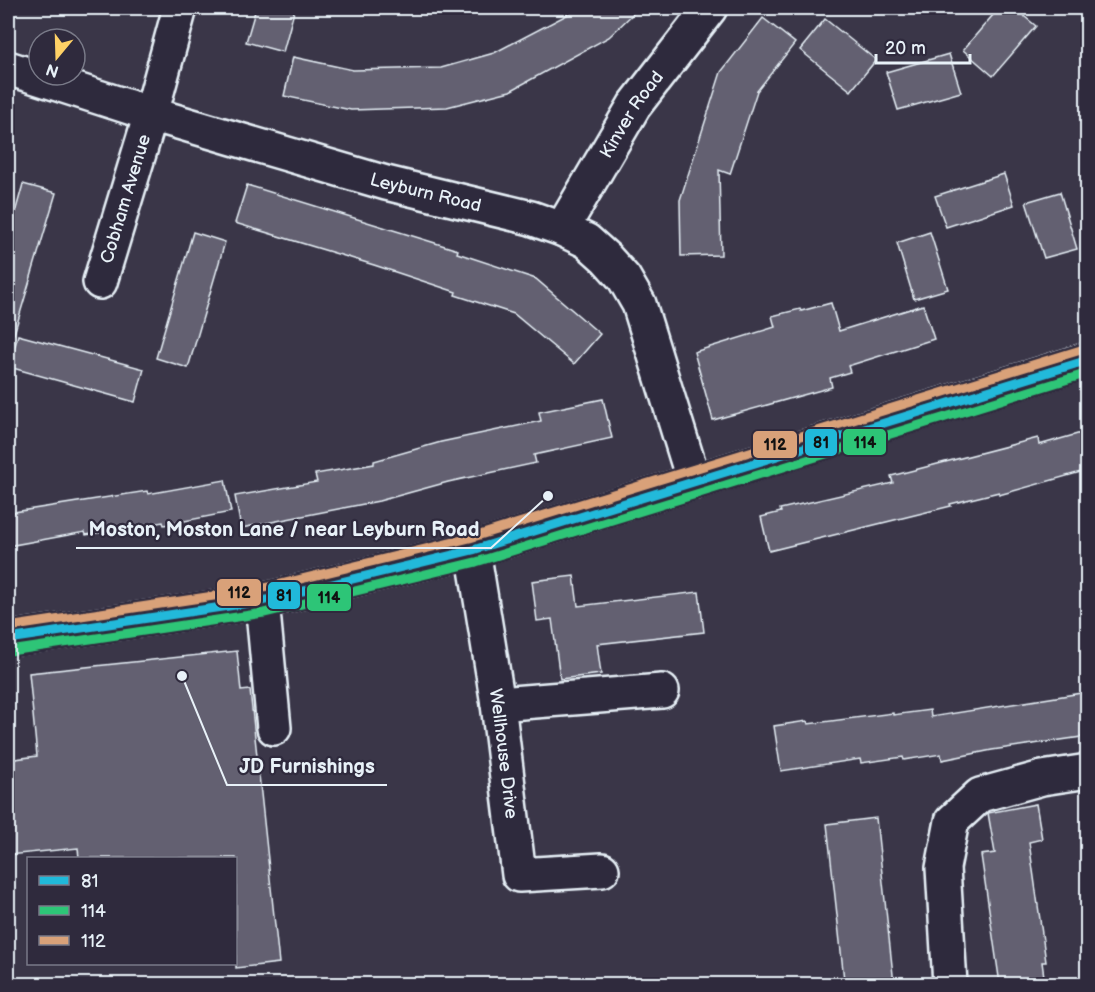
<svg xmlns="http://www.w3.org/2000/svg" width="1095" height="992" font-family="'Balsamiq Sans',sans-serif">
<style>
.building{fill:#636171;stroke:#e8f1f8;stroke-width:1.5}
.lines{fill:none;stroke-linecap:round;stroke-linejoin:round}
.minor-casing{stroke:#e8f1f8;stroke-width:38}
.minor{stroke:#2f2a3d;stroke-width:33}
.bus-1-casing{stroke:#2f2a3d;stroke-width:14}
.bus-2-casing{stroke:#2f2a3d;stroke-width:14}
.bus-3-casing{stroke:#2f2a3d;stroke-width:14}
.bus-1{stroke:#20b9da;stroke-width:9}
.bus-2{stroke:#2dc577;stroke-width:9}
.bus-3{stroke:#d9a179;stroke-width:9}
.labels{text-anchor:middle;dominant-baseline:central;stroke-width:4.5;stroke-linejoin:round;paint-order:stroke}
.street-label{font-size:18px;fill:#e8f1f8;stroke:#2f2a3d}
.leader{fill:none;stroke:#e8f1f8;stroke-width:2}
.callout-dot{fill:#e8f1f8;stroke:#2f2a3d;stroke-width:2}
.callout-label{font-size:20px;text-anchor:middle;font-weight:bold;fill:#e8f1f8;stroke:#2f2a3d;stroke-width:4.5;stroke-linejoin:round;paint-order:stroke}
.line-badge{stroke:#2f2a3d;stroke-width:2}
.pale-badge-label{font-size:16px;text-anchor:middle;font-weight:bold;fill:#111}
</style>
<rect width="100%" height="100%" fill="#3a3648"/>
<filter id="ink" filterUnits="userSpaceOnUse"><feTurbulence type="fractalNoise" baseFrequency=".0167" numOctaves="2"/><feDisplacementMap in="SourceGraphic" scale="12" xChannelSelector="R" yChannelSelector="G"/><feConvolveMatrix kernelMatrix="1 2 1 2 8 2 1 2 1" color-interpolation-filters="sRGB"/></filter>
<g filter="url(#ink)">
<g class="building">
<polygon points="256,8 295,8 283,52 246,42"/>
<polygon points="580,8 639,8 609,37 510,91 447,107 351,110 284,96 293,57 353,70 441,68 494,53"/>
<polygon points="999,8 1014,8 1036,26 993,76 963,50"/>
<polygon points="763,18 795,43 757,91 730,174 719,170 721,255 681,256 680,200 721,72"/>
<polygon points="825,19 876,60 851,91 800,50"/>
<polygon points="949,54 961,92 898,110 886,72"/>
<polygon points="1004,174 1014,205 946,227 935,196"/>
<polygon points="23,184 56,193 14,334 8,333 8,238"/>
<polygon points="247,185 458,250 457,253 536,279 600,334 574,364 514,314 455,295 456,292 374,265 235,223"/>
<polygon points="1060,192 1077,249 1044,258 1026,202"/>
<polygon points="193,232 225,242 188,368 156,358"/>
<polygon points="930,232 948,289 914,299 897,243"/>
<polygon points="831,303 839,331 923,305 934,339 848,366 850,372 830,378 832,387 713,420 694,352 775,327 772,316 800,309 801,311"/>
<polygon points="18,335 144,369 135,402 9,367"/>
<polygon points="603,399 612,438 534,455 536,463 448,482 379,501 241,528 235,496 317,482 315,474 374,464 374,461 441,442 541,421 539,412"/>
<polygon points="1088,431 1088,470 999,495 999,492 950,504 951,506 769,551 761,517 781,512 780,509 893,483 891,476 1038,438 1039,445"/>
<polygon points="225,480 231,512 164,525 163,522 86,535 85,532 8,546 8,513 147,491 148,494"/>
<polygon points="574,576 578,606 699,592 704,632 597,644 601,674 560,679 552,619 537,621 532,581"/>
<polygon points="237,651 241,691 250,690 279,963 236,968 236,858 79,858 78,848 8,855 8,760 37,756 29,673"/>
<polygon points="1088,692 1088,736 992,750 942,760 941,754 904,760 903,757 861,763 860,759 781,771 774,726 807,721 808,724 893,713 893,715 930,710 931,717"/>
<polygon points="1036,804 1042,839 1029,842 1046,962 1042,962 1045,984 1000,984 981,855 995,853 988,813"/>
<polygon points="876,818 894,984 847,984 846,980 844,980 840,942 827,824"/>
</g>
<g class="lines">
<g class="minor-casing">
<g id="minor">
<path id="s1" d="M8,68L151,114L386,183L531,218L562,229L587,241L606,258L624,278L639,304L694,482"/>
<path id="s2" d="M562,229L634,106L710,8"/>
<path id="s3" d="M100,282L151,114L180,8"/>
<path id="s4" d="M473,550L498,704L519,875L602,870"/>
<polyline points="262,601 274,728"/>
<polyline points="8,639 262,601 473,550 1088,360"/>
<polyline points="498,704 662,691"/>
<polyline points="950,984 943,868 952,821 980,795 1042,778 1088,771"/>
</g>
</g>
<use href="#minor" class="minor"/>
<g class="bus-1-casing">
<polyline id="bus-1" points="8,639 262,601 473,550 1088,360"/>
</g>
<g class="bus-2-casing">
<polyline id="bus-2" points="10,651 264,613 476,562 1088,373"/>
</g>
<g class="bus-3-casing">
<polyline id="bus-3" points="8,627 260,589 470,538 1084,349"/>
</g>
<use href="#bus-1" class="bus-1"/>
<use href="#bus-2" class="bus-2"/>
<use href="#bus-3" class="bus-3"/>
</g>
</g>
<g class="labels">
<g class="street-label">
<text stroke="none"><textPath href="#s2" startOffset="134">Kinver Road</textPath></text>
<text stroke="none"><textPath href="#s1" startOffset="436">Leyburn Road</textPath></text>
<text stroke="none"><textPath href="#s3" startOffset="87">Cobham Avenue</textPath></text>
<text stroke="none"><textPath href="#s4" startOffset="206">Wellhouse Drive</textPath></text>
</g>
</g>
<path class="leader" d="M548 496L491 548H76M182 676L227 785H387"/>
<g class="callout-dot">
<circle cx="548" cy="496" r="6"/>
<circle cx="182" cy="676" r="6"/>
</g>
<g class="callout-label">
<text x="284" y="536">Moston, Moston Lane / near Leyburn Road</text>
<text x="307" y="773">JD Furnishings</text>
</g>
<g class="line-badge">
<rect x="842" y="428" width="45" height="28" rx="6" fill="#2dc577"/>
<rect x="804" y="428" width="34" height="29" rx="6" fill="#20b9da"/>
<rect x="752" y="430" width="46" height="29" rx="6" fill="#d9a179"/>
<rect x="216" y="578" width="46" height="29" rx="6" fill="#d9a179"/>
<rect x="267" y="581" width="34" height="29" rx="6" fill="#20b9da"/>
<rect x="306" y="583" width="46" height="29" rx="6" fill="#2dc577"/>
</g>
<g class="pale-badge-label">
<text x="865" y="448">114</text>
<text x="821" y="448">81</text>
<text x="775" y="450">112</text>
<text x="239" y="598">112</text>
<text x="284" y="601">81</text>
<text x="329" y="603">114</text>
</g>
<rect width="1095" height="992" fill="none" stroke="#2f2a3d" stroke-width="30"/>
<rect x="15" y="15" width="1065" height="962" fill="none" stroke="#e8f1f8" stroke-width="2" filter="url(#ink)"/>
<rect x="27" y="857" width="210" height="108" fill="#2f2a3d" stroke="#797a88" stroke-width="1.5"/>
<rect x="39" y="876" width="30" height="9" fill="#20b9da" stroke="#797a88" stroke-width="1.5"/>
<text x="81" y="887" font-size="18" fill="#e8f1f8">81</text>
<rect x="39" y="906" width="30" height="9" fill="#2dc577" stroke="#797a88" stroke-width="1.5"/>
<text x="81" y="917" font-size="18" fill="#e8f1f8">114</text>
<rect x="39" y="936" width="30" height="9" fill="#d9a179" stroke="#797a88" stroke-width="1.5"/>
<text x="81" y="947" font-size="18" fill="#e8f1f8">112</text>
<g transform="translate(57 57) rotate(199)"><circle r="28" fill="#2f2a3d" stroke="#797a88" stroke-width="1.5"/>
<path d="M0-4.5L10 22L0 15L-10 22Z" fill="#ffd166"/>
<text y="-9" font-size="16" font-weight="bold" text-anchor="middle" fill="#e8f1f8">N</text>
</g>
<path d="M876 54v9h94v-9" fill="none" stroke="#e8f1f8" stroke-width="3"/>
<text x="885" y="54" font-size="18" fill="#e8f1f8" stroke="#2f2a3d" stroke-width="4.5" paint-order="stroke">20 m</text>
</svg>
